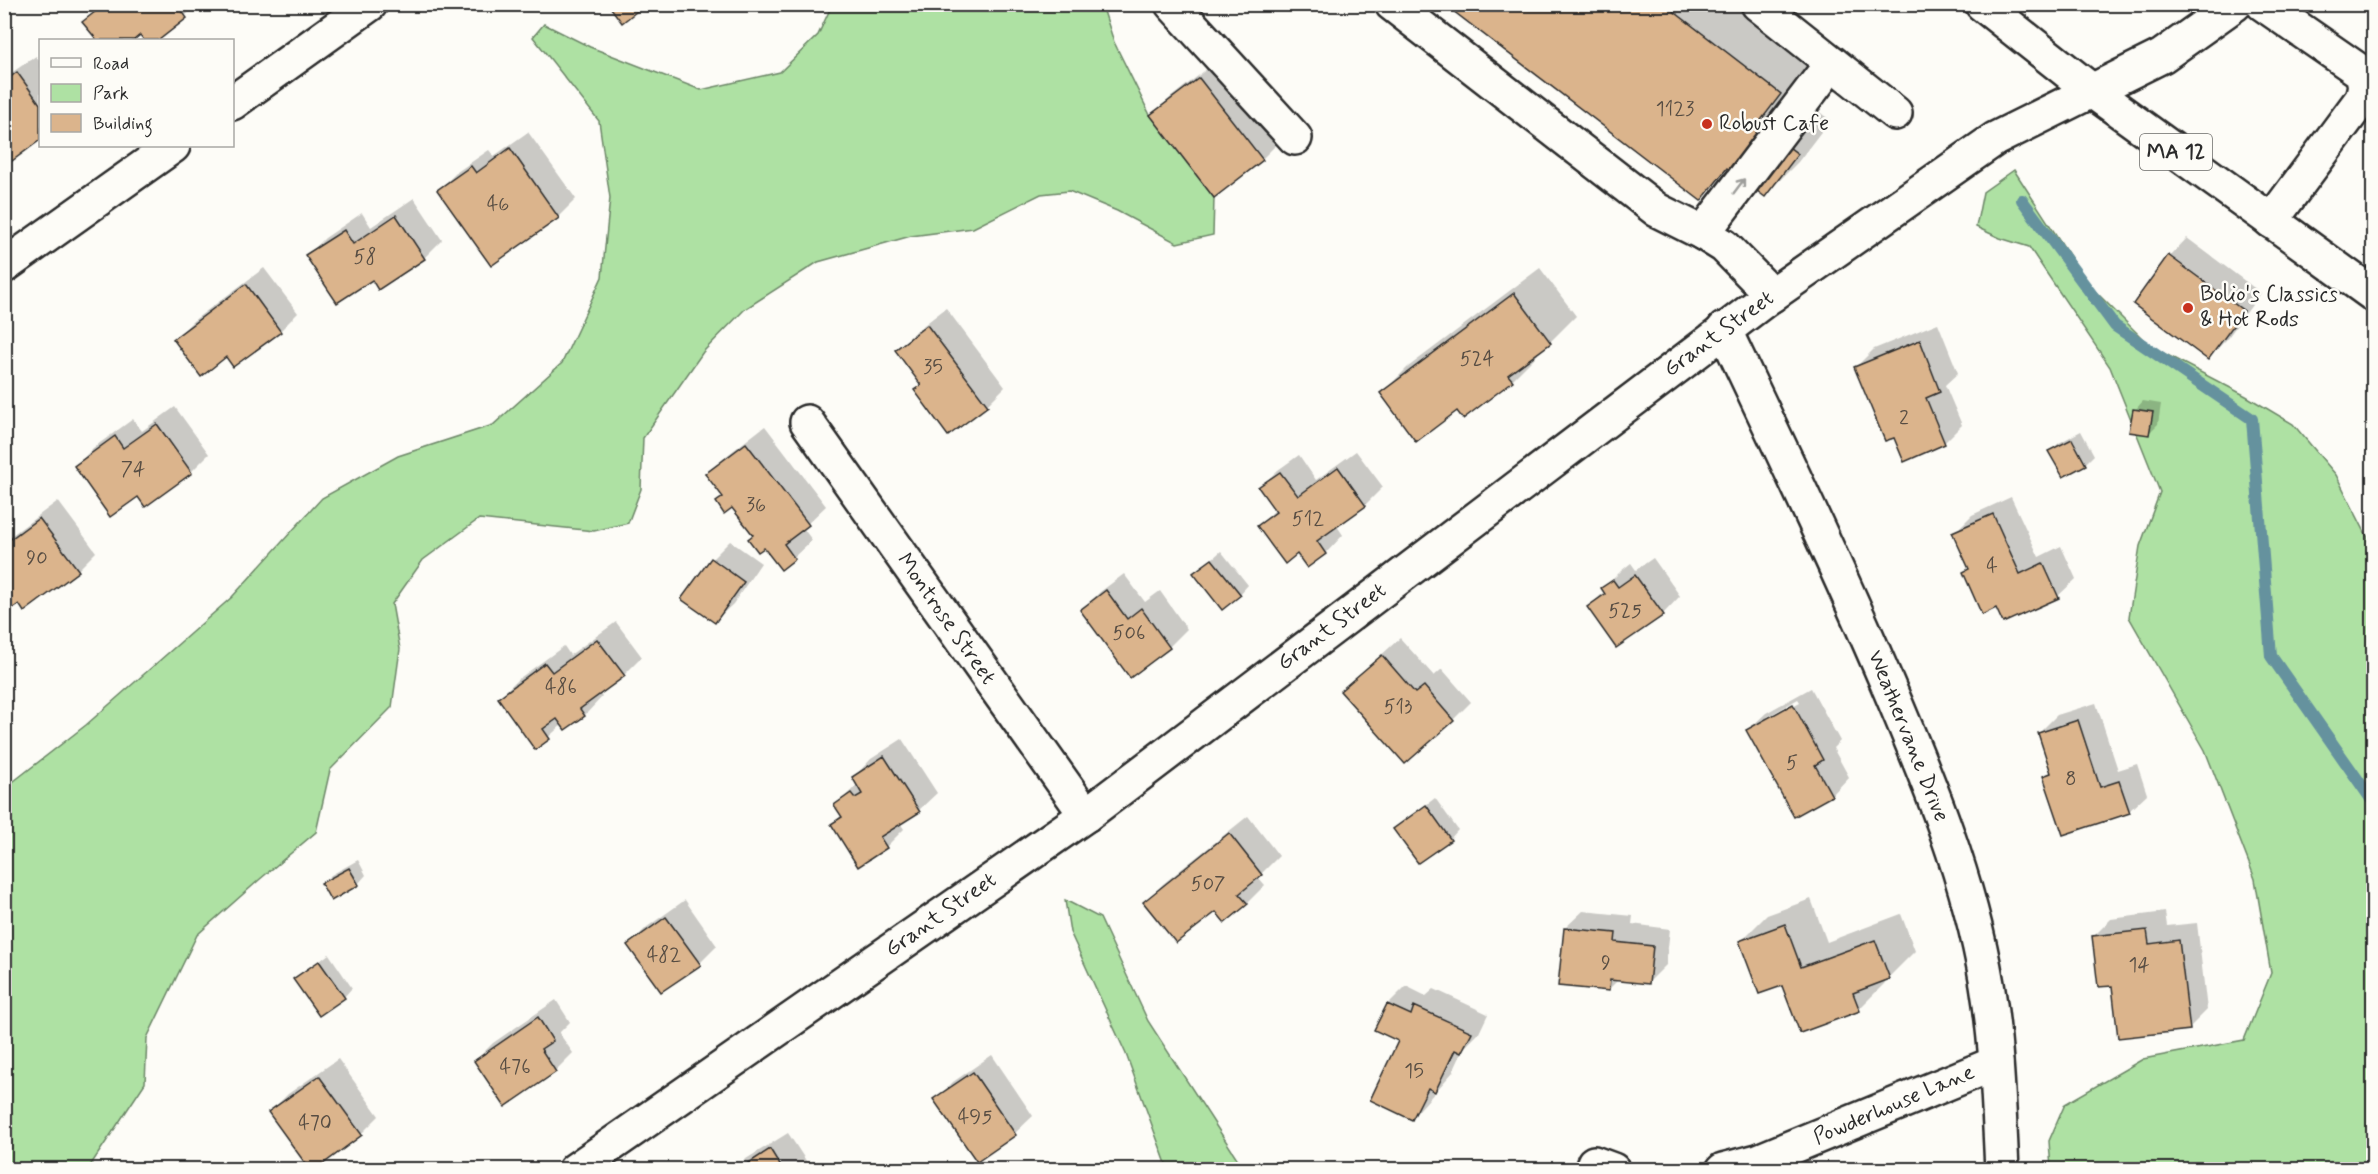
<svg xmlns="http://www.w3.org/2000/svg" width="2378" height="1174" font-family="Mynerve,sans-serif">
<style>
.green{fill:#aee1a3;stroke:#6c8667;stroke-width:1.5}
.shadow{fill:#0003;fill-rule:evenodd}
.lines{fill:none;stroke-linecap:round;stroke-linejoin:round}
.stream{stroke:#65929e;stroke-width:12}
.building{fill:#dbb48c;stroke:#2b2b2b;stroke-width:1.5}
.minor-casing{stroke:#2b2b2b;stroke-width:38}
.major-casing{stroke:#2b2b2b;stroke-width:38}
.minor{stroke:#fdfcf7;stroke-width:33}
.major{stroke:#fdfcf7;stroke-width:33}
.oneway{stroke:#9e9e9b}
.poi-dot{fill:#c8321e;stroke:#fdfcf7;stroke-width:2}
.labels{text-anchor:middle;dominant-baseline:central;stroke-width:5;stroke-linejoin:round;paint-order:stroke}
.number-label{font-size:20px;fill:#574d43}
.shield{fill:#fdfcf7;stroke:#6a6a68;stroke-width:1.5}
.shield-label{font-size:21px;font-weight:bold;fill:#2b2b2b}
.poi-label{font-size:22px;fill:#2b2b2b;stroke:#fdfcf7;text-anchor:start}
.street-label{font-size:22px;fill:#2b2b2b;stroke:#fdfcf7}
</style>
<rect width="100%" height="100%" fill="#fdfcf7"/>
<filter id="ink" filterUnits="userSpaceOnUse"><feTurbulence type="fractalNoise" baseFrequency=".0167" numOctaves="2"/><feDisplacementMap in="SourceGraphic" scale="12" xChannelSelector="R" yChannelSelector="G"/><feConvolveMatrix kernelMatrix="1 2 1 2 8 2 1 2 1" color-interpolation-filters="sRGB"/></filter>
<g filter="url(#ink)">
<g class="green">
<polygon points="832,5 1102,5 1114,42 1150,115 1214,198 1213,235 1177,243 1117,211 1069,191 1041,194 973,228 911,236 818,262 745,309 703,352 643,438 641,489 628,523 594,531 479,519 423,560 392,604 400,649 392,707 330,770 316,832 259,880 197,935 147,1038 145,1083 88,1169 5,1170 5,788 86,725 232,597 322,498 398,456 493,425 562,363 602,277 610,198 599,121 533,37 544,24 590,47 701,90 780,72 818,35"/>
<polygon points="2014,170 2088,284 2150,346 2246,396 2293,424 2336,475 2373,548 2373,1169 2051,1169 2049,1141 2065,1104 2143,1059 2244,1040 2271,973 2255,879 2205,750 2129,617 2140,546 2160,492 2110,367 2029,247 2000,238 1976,227 1983,192"/>
<polygon points="1065,900 1100,918 1148,1021 1244,1169 1168,1169 1126,1054 1070,932"/>
</g>
<g class="shadow">
<polygon points="102,4 199,4 156,40 146,40 141,33 131,40 99,40 84,22"/>
<polygon points="1446,4 1740,4 1813,60 1790,90 1830,120 1798,162 1765,195 1731,169 1701,199"/>
<polygon points="36,56 40,62 40,138 12,159 4,149 4,78"/>
<polygon points="1217,61 1280,141 1262,159 1152,115 1170,98"/>
<polygon points="528,132 576,199 558,217 439,190 457,172 489,150 494,156"/>
<polygon points="414,198 442,240 424,258 373,278 307,256 325,238 362,213 371,227"/>
<polygon points="2187,238 2261,293 2226,340 2208,358 2170,256"/>
<polygon points="264,268 298,313 280,331 227,355 175,339 193,321"/>
<polygon points="1540,268 1576,316 1550,342 1537,352 1538,354 1512,380 1457,409 1382,393 1408,367"/>
<polygon points="946,308 1005,387 987,405 922,384 897,350 915,332"/>
<polygon points="1938,323 1958,373 1945,385 1962,425 1944,443 1895,436 1856,367 1874,349"/>
<polygon points="2143,401 2161,404 2158,424 2149,433 2135,410"/>
<polygon points="175,407 209,454 191,472 138,495 76,466 93,448 133,419 142,431"/>
<polygon points="765,426 826,506 803,528 812,540 794,557 755,535 707,475 725,457"/>
<polygon points="2081,431 2094,455 2085,464 2050,452 2059,443"/>
<polygon points="1356,451 1383,487 1365,505 1337,526 1343,535 1326,553 1308,566 1298,552 1259,526 1276,509 1260,487 1278,470 1299,455 1316,480"/>
<polygon points="2011,497 2039,557 2061,546 2076,579 2058,596 1997,607 1965,572 1970,567 1954,533 1972,515"/>
<polygon points="58,501 96,552 78,570 19,602 4,612 4,541"/>
<polygon points="730,541 761,563 733,604 715,621 712,559"/>
<polygon points="1221,551 1248,585 1240,594 1195,574"/>
<polygon points="1653,558 1680,596 1663,614 1589,607 1605,591 1603,589 1621,571 1631,563 1636,570"/>
<polygon points="1124,574 1145,602 1160,591 1187,629 1169,647 1130,676 1082,610 1100,592"/>
<polygon points="616,622 642,657 624,675 599,693 602,697 585,715 566,728 563,724 536,748 499,698 517,680 564,646 570,655"/>
<polygon points="1400,638 1434,676 1442,669 1471,702 1453,720 1342,691"/>
<path d="M1811,688L1840,741L1833,748L1849,777L1832,795L1794,815L1748,730L1766,713ZM1798,699L1800,702L1767,720V717Z"/>
<polygon points="2096,703 2118,770 2137,764 2147,794 2129,811 2045,776 2052,770 2039,733 2057,715"/>
<polygon points="902,739 937,793 919,810 900,823 904,829 886,847 858,864 832,824 842,815 836,805 858,784 854,777 871,759"/>
<polygon points="1435,798 1458,830 1450,839 1395,829"/>
<polygon points="1248,816 1279,856 1258,877 1265,885 1247,903 1216,910 1145,902 1163,884"/>
<polygon points="358,860 366,875 358,884 323,884 331,875"/>
<polygon points="1811,899 1827,942 1901,914 1915,951 1889,977 1883,979 1885,983 1859,1009 1783,984 1741,941 1767,915"/>
<polygon points="685,900 717,946 700,963 629,945 647,927"/>
<polygon points="1583,911 1633,916 1632,924 1670,929 1666,965 1648,983 1619,979 1608,990 1565,928"/>
<polygon points="2165,912 2167,926 2197,923 2207,1010 2189,1028 2114,984 2093,937 2111,919"/>
<polygon points="329,954 352,988 344,997 295,980"/>
<polygon points="1406,986 1426,996 1434,989 1488,1014 1479,1033 1464,1048 1453,1072 1412,1118 1400,1040 1376,1029 1388,1004"/>
<polygon points="556,1000 570,1022 559,1033 573,1053 555,1071 475,1061 493,1043"/>
<polygon points="992,1055 1033,1116 1015,1133 977,1160 935,1100 953,1082"/>
<polygon points="338,1059 379,1116 361,1134 270,1112 288,1094"/>
<polygon points="788,1133 812,1170 736,1170 746,1159"/>
</g>
<g class="lines">
<polyline class="stream" points="2022,200 2115,326 2252,419 2271,656 2374,803"/>
</g>
<g class="building">
<polygon points="105,4 177,4 187,18 159,40 144,40 140,35 134,40 97,40 82,22"/>
<polygon points="608,4 646,4 622,23"/>
<polygon points="1444,4 1664,4 1781,94 1758,124 1798,154 1765,197 1727,168 1701,201"/>
<polygon points="17,72 40,104 40,140 12,161 4,151 4,82"/>
<polygon points="1199,78 1263,160 1214,198 1150,115"/>
<polygon points="510,148 559,218 491,266 437,190 471,166 476,173"/>
<polygon points="396,215 425,259 378,290 372,280 337,303 305,255 344,230 353,244"/>
<polygon points="2168,255 2244,311 2208,360 2133,304"/>
<polygon points="246,284 281,332 233,367 226,357 201,377 173,339"/>
<polygon points="1514,293 1551,343 1508,375 1513,381 1463,419 1457,411 1416,442 1380,393"/>
<polygon points="927,325 988,406 948,436 914,390 921,385 895,350"/>
<polygon points="1920,340 1940,392 1926,398 1945,444 1904,462 1894,438 1885,441 1854,367"/>
<polygon points="2133,409 2153,412 2149,435 2129,432"/>
<polygon points="157,424 192,473 145,507 138,497 110,517 74,466 115,436 123,448"/>
<polygon points="2072,439 2086,465 2063,477 2048,451"/>
<polygon points="746,443 809,525 784,544 795,559 781,570 764,548 758,552 748,539 753,535 732,508 724,514 716,502 723,497 705,474"/>
<polygon points="1338,467 1366,506 1317,541 1326,554 1307,568 1297,554 1285,564 1257,526 1276,512 1258,487 1280,472 1298,496"/>
<polygon points="1993,514 2020,574 2043,563 2059,598 2003,623 1996,608 1982,615 1963,572 1969,569 1952,532"/>
<polygon points="39,518 79,571 24,612 19,604 4,614 4,544"/>
<polygon points="711,558 744,582 715,623 681,599"/>
<polygon points="1212,559 1241,595 1222,610 1193,573"/>
<polygon points="1635,575 1664,615 1616,648 1587,607 1605,594 1601,588 1613,580 1618,587"/>
<polygon points="1106,590 1127,619 1141,608 1170,648 1130,678 1080,610"/>
<polygon points="597,639 625,676 580,709 585,716 565,730 557,719 543,729 550,739 535,750 498,698 545,663 552,672"/>
<polygon points="1382,655 1415,693 1424,686 1454,721 1405,764 1340,691"/>
<polygon points="1793,704 1823,760 1815,765 1832,796 1794,817 1746,730"/>
<polygon points="2078,720 2100,787 2119,781 2130,813 2063,835 2043,776 2051,773 2038,733"/>
<polygon points="884,756 920,812 880,837 887,848 858,867 831,824 842,817 834,805 851,793 855,798 862,794 852,777"/>
<polygon points="1426,805 1451,840 1418,863 1393,829"/>
<polygon points="1229,833 1262,875 1239,894 1248,904 1225,923 1216,912 1176,943 1143,902"/>
<polygon points="349,868 359,885 331,901 321,883"/>
<polygon points="666,917 701,965 661,992 627,945"/>
<polygon points="1785,924 1801,967 1875,940 1890,979 1853,993 1860,1011 1800,1033 1782,986 1759,994 1739,941"/>
<polygon points="1564,928 1616,933 1615,942 1653,946 1649,984 1610,980 1609,991 1558,986"/>
<polygon points="2147,930 2149,944 2179,940 2190,1030 2118,1038 2112,986 2098,987 2092,936"/>
<polygon points="319,961 345,998 319,1016 293,979"/>
<polygon points="1387,1004 1411,1015 1414,1006 1472,1032 1461,1053 1455,1050 1435,1092 1428,1088 1412,1120 1370,1100 1398,1041 1374,1030"/>
<polygon points="538,1017 553,1041 541,1049 556,1072 505,1107 474,1061"/>
<polygon points="973,1072 1016,1135 977,1162 933,1099"/>
<polygon points="319,1076 362,1135 315,1170 310,1170 268,1112"/>
<polygon points="770,1149 783,1170 738,1170"/>
</g>
<g class="lines">
<g class="minor-casing">
<g id="minor">
<polyline points="1172,4 1295,138"/>
<polyline points="1392,4 1657,210 1703,233 1724,246 1772,295"/>
<polyline points="1758,4 1895,113"/>
<path d="M2263,4L2361,72C2366,83 2365,89 2361,100L2271,221"/>
<polyline points="232,103 370,4"/>
<polyline points="1703,233 1832,63"/>
<polyline points="4,266 173,146"/>
<path d="M1724,329C1780,447 1836,564 1887,683C1929,782 1969,877 1987,984C1997,1045 1999,1108 2002,1170"/>
<polyline points="807,422 1086,815"/>
<polyline points="1594,1163 1613,1170"/>
<polyline points="575,1170 1086,815 1766,299 1995,139 2162,56 2235,4"/>
<polyline points="1723,1170 1758,1161 1996,1063"/>
</g>
</g>
<g class="major-casing">
<polyline id="major" points="1982,4 2092,91 2374,295"/>
</g>
<use href="#minor" class="minor"/>
<use href="#major" class="major"/>
</g>
<defs><path id="oneway-shaft" d="M-6 0H5M1.5-3L5.5 0L1.5 3" fill="none" stroke-width="1.6" stroke-linecap="round" stroke-linejoin="round" transform="scale(1.5)"/></defs>
<use class="oneway" href="#oneway-shaft" transform="translate(1739 186) rotate(-53)"/>
</g>
<g class="poi-dot">
<circle cx="1707" cy="124" r="6"/>
<circle cx="2188" cy="308" r="6"/>
</g>
<g class="labels">
<g class="number-label">
<text x="1675" y="109">1123</text>
<text x="498" y="204">46</text>
<text x="365" y="257">58</text>
<text x="1477" y="359">524</text>
<text x="933" y="367">35</text>
<text x="1904" y="418">2</text>
<text x="133" y="469">74</text>
<text x="756" y="505">36</text>
<text x="1308" y="519">512</text>
<text x="37" y="558">90</text>
<text x="1992" y="566">4</text>
<text x="1625" y="611">525</text>
<text x="1129" y="633">506</text>
<text x="561" y="687">486</text>
<text x="1398" y="707">513</text>
<text x="1792" y="763">5</text>
<text x="2071" y="779">8</text>
<text x="1208" y="884">507</text>
<text x="664" y="955">482</text>
<text x="1606" y="963">9</text>
<text x="2139" y="965">14</text>
<text x="515" y="1067">476</text>
<text x="1414" y="1071">15</text>
<text x="975" y="1117">495</text>
<text x="315" y="1123">470</text>
</g>
<rect class="shield" x="2140" y="134" width="72" height="36" rx="4.5"/>
<g class="shield-label">
<text x="2176" y="152">MA 12</text>
</g>
<g class="poi-label">
<text x="1719" y="124">Robust Cafe</text>
<text x="2200" y="295">Bolio's Classics<tspan x="2200" dy="25">&amp; Hot Rods</tspan></text>
</g>
<g class="street-label">
<text transform="translate(1719 334) rotate(-36)">Grant Street</text>
<text transform="translate(946 619) rotate(55)">Montrose Street</text>
<text transform="translate(1332 627) rotate(-37)">Grant Street</text>
<text transform="translate(1908 736) rotate(68)">Weathervane Drive</text>
<text transform="translate(941 915) rotate(-35)">Grant Street</text>
<text transform="translate(1894 1105) rotate(-23)">Powderhouse Lane</text>
</g>
</g>
<rect width="2378" height="1174" fill="none" stroke="#fdfcf7" stroke-width="24"/>
<rect x="12" y="12" width="2354" height="1150" fill="none" stroke="#2b2b2b" stroke-width="2" filter="url(#ink)"/>
<rect x="39" y="39" width="195" height="108" fill="#fdfcf7" stroke="#a9a8a5" stroke-width="1.5"/>
<rect x="51" y="58" width="30" height="9" fill="#fdfcf7" stroke="#a9a8a5" stroke-width="1.5"/>
<text x="93" y="69" font-size="18" fill="#2b2b2b">Road</text>
<rect x="51" y="84" width="30" height="18" fill="#aee1a3" stroke="#a9a8a5" stroke-width="1.5"/>
<text x="93" y="99" font-size="18" fill="#2b2b2b">Park</text>
<rect x="51" y="114" width="30" height="18" fill="#dbb48c" stroke="#a9a8a5" stroke-width="1.5"/>
<text x="93" y="129" font-size="18" fill="#2b2b2b">Building</text>
</svg>
